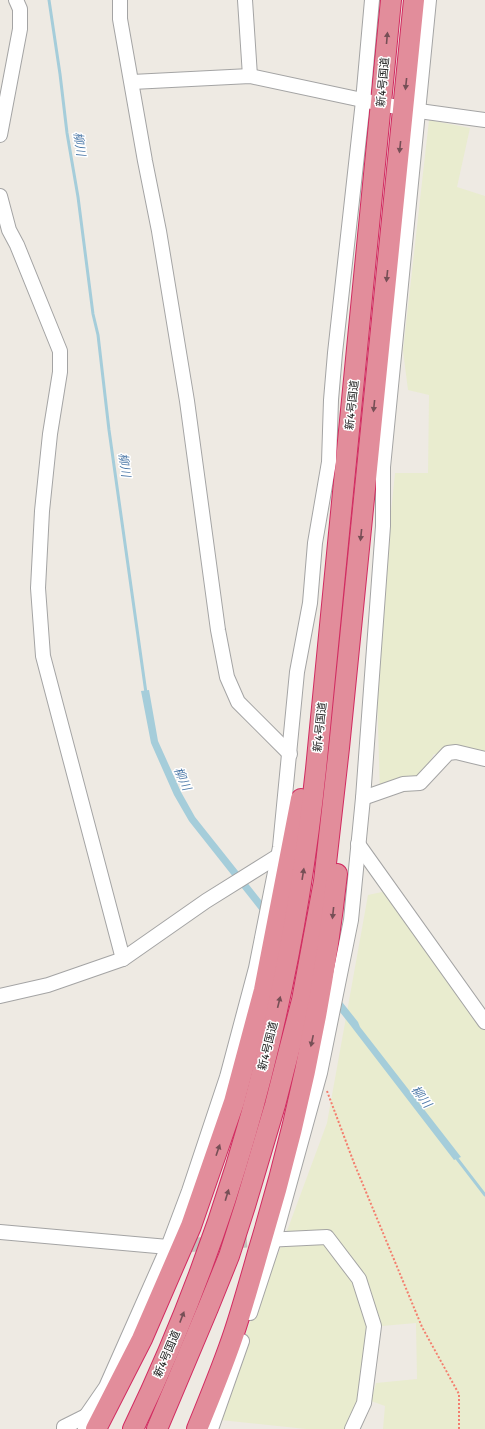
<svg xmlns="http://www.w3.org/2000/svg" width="485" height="1429" font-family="Signika,'Noto Sans JP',sans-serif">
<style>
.farmland{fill:#e9eccf}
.water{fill:#a5cdda}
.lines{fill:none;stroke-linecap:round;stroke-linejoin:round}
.stream{stroke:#a5cdda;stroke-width:3}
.minor-tunnel{stroke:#c4c1bb;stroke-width:14;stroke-dasharray:14 7;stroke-linecap:butt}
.minor-casing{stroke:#a4a4a4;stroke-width:16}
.highway-casing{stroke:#d12b60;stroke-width:22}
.path{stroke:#f47e6e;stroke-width:2;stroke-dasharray:2 2;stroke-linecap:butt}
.minor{stroke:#fff;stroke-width:14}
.highway{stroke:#e28d9b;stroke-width:20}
.oneway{fill:#764f56}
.labels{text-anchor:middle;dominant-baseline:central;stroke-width:3;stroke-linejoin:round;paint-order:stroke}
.street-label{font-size:11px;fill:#1d1d1d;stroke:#fff}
.water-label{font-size:12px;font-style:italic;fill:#4d79a8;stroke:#fff}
</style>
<rect width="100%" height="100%" fill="#eeeae3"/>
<g class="farmland">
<polygon points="429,120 470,128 457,187 485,196 485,765 434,754 415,791 380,794 376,658 395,473 428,473 429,395 408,390 403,351"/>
<polygon points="391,890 485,1010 485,1429 383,1429 385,1406 371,1401 376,1383 417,1379 416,1323 371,1327 358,1402 345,1429 306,1429 211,1419 284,1239 327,1123 368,895"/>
</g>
<polygon class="water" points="149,690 158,741 181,792 195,817 358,1022 360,1027 461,1157 454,1160 354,1030 351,1026 189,821 174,795 151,743 141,691"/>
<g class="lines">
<g class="stream">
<polyline points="49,0 60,74 67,133 78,197 93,314 98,335 109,430 146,693"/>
<polyline points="455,1156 485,1195"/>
</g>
<polyline class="minor-tunnel" points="191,1245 253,1240"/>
<g class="minor-casing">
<g id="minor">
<polyline points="120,0 120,19 145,161 159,231 187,401 218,630 227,677 238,702 290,754"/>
<polyline points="245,0 250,76"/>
<polyline points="132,82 250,76 381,104 419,111 485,120"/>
<polyline points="0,135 20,29 20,9 16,0"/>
<polyline points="0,196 9,230 17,245 60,351 60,372 50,434 42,511 38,588 43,656 123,959"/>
<polyline points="363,798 403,784 420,783 448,753 456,752 485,759"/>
<polyline points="358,844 485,1022"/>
<polyline points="0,996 48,985 123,959 206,901 278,856"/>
<polyline points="0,1232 168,1247 176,1246"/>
<polyline points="265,1240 327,1237 359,1279 374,1326 364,1403 352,1429"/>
<polyline points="250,1313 274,1240 320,1073 351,920 363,798 383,526 383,467 429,0"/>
<polyline points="64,1429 64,1427 86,1416"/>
<polyline points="85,1429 86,1416 106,1387 168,1247 189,1191 227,1077 256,968 280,847 297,672 310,603 315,543 329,462 331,400 335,353 363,101 372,0"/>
<polyline points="211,1429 242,1341"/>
</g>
</g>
<g class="highway-casing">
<g id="highway">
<polyline points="96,1429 142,1339 191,1226 234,1102 264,990 301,799"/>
<path d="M133,1429C233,1222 292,997 316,769L391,0"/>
<polyline points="157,1429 208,1308 229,1256 245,1206 275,1105 302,1000 324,881 339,748 414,0"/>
<path d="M197,1429C210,1397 223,1366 234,1333C243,1306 251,1277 259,1249C296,1127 323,1001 337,874"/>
</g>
</g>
<polyline class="path" points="327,1091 354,1163 422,1327 459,1394 459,1429"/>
<use href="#minor" class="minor"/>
<use href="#highway" class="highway"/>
</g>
<defs><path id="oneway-solid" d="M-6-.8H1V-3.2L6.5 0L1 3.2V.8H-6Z"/></defs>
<g class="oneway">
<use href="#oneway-solid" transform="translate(387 38) rotate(-85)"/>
<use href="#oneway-solid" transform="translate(406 84) rotate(96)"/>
<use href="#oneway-solid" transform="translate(400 147) rotate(96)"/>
<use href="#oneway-solid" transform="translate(387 276) rotate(96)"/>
<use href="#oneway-solid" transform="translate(374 406) rotate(96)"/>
<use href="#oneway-solid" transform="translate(361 535) rotate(96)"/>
<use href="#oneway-solid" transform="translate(303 874) rotate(-81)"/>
<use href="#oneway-solid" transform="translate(333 913) rotate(96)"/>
<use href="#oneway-solid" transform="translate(279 1002) rotate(-76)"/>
<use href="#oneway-solid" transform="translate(312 1041) rotate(102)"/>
<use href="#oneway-solid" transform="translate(218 1150) rotate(-71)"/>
<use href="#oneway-solid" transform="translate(227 1195) rotate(-73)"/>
<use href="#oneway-solid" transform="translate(182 1317) rotate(-69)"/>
</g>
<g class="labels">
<g class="street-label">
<text transform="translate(383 82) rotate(-85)">新4号国道</text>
<text transform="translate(352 405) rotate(-84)">新4号国道</text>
<text transform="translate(320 727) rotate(-84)">新4号国道</text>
<text transform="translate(268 1046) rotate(-76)">新4号国道</text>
<text transform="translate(167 1354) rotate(-67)">新4号国道</text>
</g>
<g class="water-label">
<text transform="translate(79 144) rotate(82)">柳川</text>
<text transform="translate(124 465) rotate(82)">柳川</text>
<text transform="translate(182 779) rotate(65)">柳川</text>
<text transform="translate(421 1097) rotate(53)">柳川</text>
</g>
</g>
</svg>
